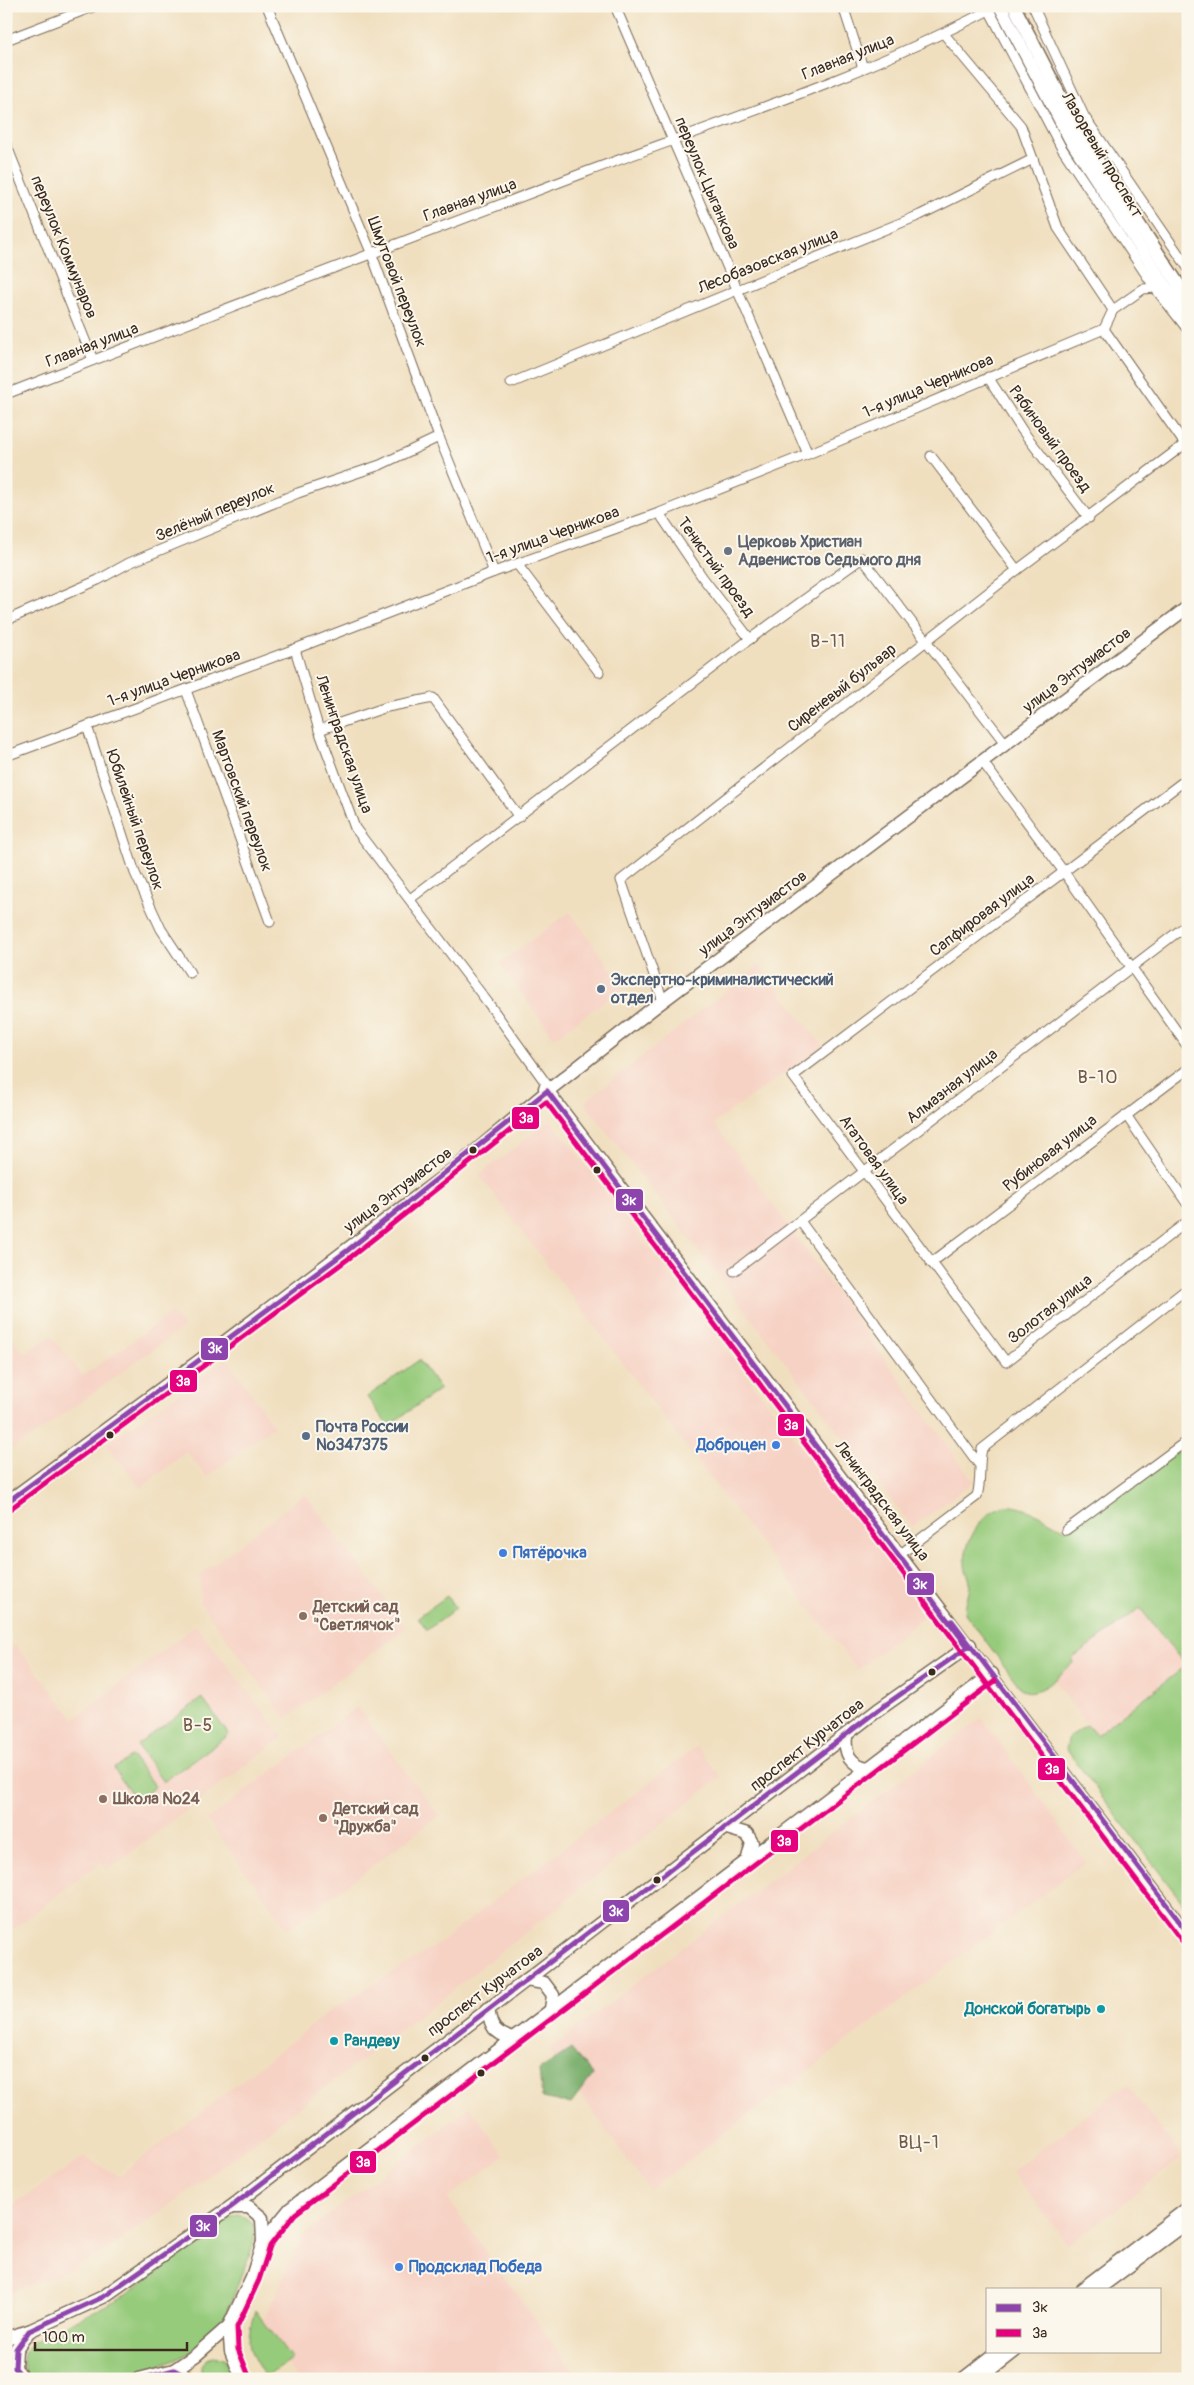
<svg xmlns="http://www.w3.org/2000/svg" width="1194" height="2385" font-family="Pangolin,sans-serif">
<style>
.built{fill:#f6d2c4}
.green{fill:#97cb7c;stroke:#697a4d}
.forest{fill:#79af6c;stroke:#5a6c45}
.lines{fill:none;stroke-linecap:round;stroke-linejoin:round}
.street-casing{stroke:#7a6956;stroke-width:11}
.secondary-casing{stroke:#7a6956;stroke-width:15}
.street{stroke:#fff;stroke-width:9}
.secondary{stroke:#fff;stroke-width:12}
.bus-1-casing{stroke:#fbf7ec;stroke-width:9}
.bus-2-casing{stroke:#fbf7ec;stroke-width:9}
.bus-1{stroke:#8e44ad;stroke-width:5}
.bus-2{stroke:#e5007d;stroke-width:5}
.worship-dot{fill:#6b7280;stroke:#fbf7ec;stroke-width:2}
.service-dot{fill:#5c6f8a;stroke:#fbf7ec;stroke-width:2}
.bus-dot{fill:#3b2a1e;stroke:#fbf7ec;stroke-width:2}
.shop-dot{fill:#3f7fe0;stroke:#fbf7ec;stroke-width:2}
.education-dot{fill:#8d6e63;stroke:#fbf7ec;stroke-width:2}
.culture-dot{fill:#0f9aa8;stroke:#fbf7ec;stroke-width:2}
.labels{text-anchor:middle;dominant-baseline:central;stroke-width:4;stroke-linejoin:round;paint-order:stroke}
.street-label{font-size:16px;fill:#3b2a1e;stroke:#fbf7ec}
.worship-label{font-size:16px;font-weight:bold;fill:#5b616d;stroke:#fbf7ec;text-anchor:start}
.service-label{font-size:16px;font-weight:bold;fill:#4e5e75;stroke:#fbf7ec;text-anchor:start}
.shop-label{font-size:16px;font-weight:bold;fill:#366cbe;stroke:#fbf7ec;text-anchor:start}
.education-label{font-size:16px;font-weight:bold;fill:#785e54;stroke:#fbf7ec;text-anchor:start}
.culture-label{font-size:16px;font-weight:bold;fill:#0d838f;stroke:#fbf7ec;text-anchor:end}
.neighbourhood-label{font-size:18px;letter-spacing:1px;fill:#735a46;stroke:#fbf7ec}
.line-badge{stroke:#fbf7ec;stroke-width:2}
.badge-label{font-size:14px;text-anchor:middle;font-weight:bold;fill:#fff}
</style>
<rect width="100%" height="100%" fill="#fbf7ec"/>
<filter id="ink" filterUnits="userSpaceOnUse"><feTurbulence type="fractalNoise" baseFrequency=".02" numOctaves="2"/><feDisplacementMap in="SourceGraphic" scale="10" xChannelSelector="R" yChannelSelector="G"/><feConvolveMatrix kernelMatrix="1 2 1 2 8 2 1 2 1" color-interpolation-filters="sRGB"/></filter>
<filter id="wash" filterUnits="userSpaceOnUse"><feTurbulence type="fractalNoise" baseFrequency=".0096" numOctaves="4" result="noise"/><feDisplacementMap in="SourceGraphic" scale="20" xChannelSelector="R" yChannelSelector="G"/><feGaussianBlur stdDeviation="1.12" result="paint"/><feColorMatrix in="noise" values="0 0 0 0 0 0 0 0 0 0 0 0 0 0 0 0 0 1.4 0 .05"/><feComposite in="paint" operator="in"/></filter>
<g filter="url(#wash)">
<rect width="100%" height="100%" fill="#f0dfbf"/>
<g class="built">
<polygon points="570,912 624,987 554,1038 500,963"/>
<polygon points="759,965 823,1046 714,1123 974,1482 912,1527 584,1102"/>
<polygon points="551,1120 928,1613 857,1670 479,1175"/>
<polygon points="172,1313 184,1327 46,1427 6,1453 6,1331 24,1354 51,1336 83,1376"/>
<polygon points="227,1359 274,1426 207,1477 186,1452 141,1488 106,1444"/>
<polygon points="305,1494 406,1628 286,1719 200,1603 200,1575"/>
<polygon points="1140,1608 1186,1667 1095,1735 1053,1680 1073,1663 1072,1659"/>
<polygon points="196,1625 283,1737 108,1870 101,1862 6,1934 6,1653 16,1645 74,1719"/>
<polygon points="357,1707 439,1816 288,1929 207,1820"/>
<polygon points="982,1718 1086,1862 649,2190 548,2050"/>
<polygon points="697,1746 721,1777 448,1994 172,2204 111,2247 66,2272 6,2293 6,2253 16,2246 12,2235 6,2231 6,2209 84,2157 119,2176 333,2009 432,1948"/>
<polygon points="1127,2084 1182,2158 1068,2245 1012,2171"/>
<polygon points="470,2107 504,2156 447,2198 578,2379 297,2379 260,2328 303,2235"/>
</g>
<g class="green">
<polygon points="419,1360 440,1389 388,1426 367,1397"/>
<path d="M1188,1444V1910L1066,1749L1069,1737L1087,1725L1096,1735L1186,1666L1140,1608L1072,1659L1073,1663C1060,1674 1040,1698 1022,1690L965,1613C965,1603 970,1593 970,1583C970,1577 965,1571 965,1565C963,1541 987,1502 1013,1506C1032,1509 1049,1521 1066,1530Z"/>
<polygon points="447,1596 456,1608 427,1630 418,1617"/>
<polygon points="202,1698 229,1735 163,1782 137,1745"/>
<polygon points="132,1756 155,1787 136,1800 114,1769"/>
<path d="M237,2215L243,2216L253,2224C259,2240 246,2262 240,2278C234,2295 227,2315 216,2330C180,2378 88,2379 34,2379L25,2371C21,2358 23,2350 33,2342L126,2295L230,2218Z"/>
<path d="M255,2310L292,2359L266,2378C247,2349 245,2344 255,2310Z"/>
<polygon points="214,2357 224,2359 239,2379 201,2379 201,2367 206,2359"/>
</g>
<polygon class="forest" points="571,2049 593,2075 571,2104 542,2098 539,2070"/>
</g>
<g filter="url(#ink)">
<g class="lines">
<g class="street-casing">
<g id="street">
<polyline points="267,6 371,252 439,437 494,572"/>
<polyline points="615,6 808,454"/>
<polyline points="843,6 863,68"/>
<polyline points="987,6 1061,147 1155,288 1188,330"/>
<polyline points="1033,6 1084,116 1188,268"/>
<polyline points="944,34 1021,126 1058,228 1113,310"/>
<polyline points="6,40 95,6"/>
<polyline points="6,144 93,360"/>
<polyline points="1104,329 1187,447"/>
<polyline points="1104,329 1113,310 1143,289 1155,288"/>
<polyline points="988,377 1022,430 1089,518"/>
<polyline points="511,383 920,215 1033,159"/>
<path d="M6,394C199,319 392,245 586,172C720,122 862,77 989,10"/>
<polyline points="931,456 1017,570"/>
<polyline points="659,513 703,578 750,639"/>
<polyline points="517,564 599,672"/>
<polyline points="6,618 7,620 98,580 129,563 298,493 380,465 439,437"/>
<polyline points="295,649 319,730 355,828 489,1004 550,1089"/>
<polyline points="186,690 270,922"/>
<polyline points="87,726 135,873 161,929 190,973"/>
<polyline points="319,730 387,707 433,698 519,817"/>
<polyline points="6,756 295,649 494,572 659,513 808,454 1104,329"/>
<polyline points="982,761 1064,872 1188,1047"/>
<polyline points="1188,778 793,1076 1006,1362 1188,1221"/>
<polyline points="410,899 750,639 862,558 1005,743"/>
<polyline points="663,1001 621,880 1017,570 1185,444"/>
<polyline points="1126,1115 1188,1205"/>
<polyline points="800,1221 978,1463"/>
<polyline points="931,1263 1188,1069"/>
<polyline points="734,1271 1188,924"/>
<polyline points="1066,1530 1188,1440"/>
<path d="M902,1553L977,1496C982,1479 978,1465 982,1449L1188,1288"/>
</g>
</g>
<g class="secondary-casing">
<g id="secondary">
<polyline points="1000,6 1070,139 1166,287 1188,314"/>
<polyline points="1014,6 1079,133 1188,299"/>
<polyline points="545,1088 1188,1936"/>
<polyline points="6,1503 222,1344 460,1164 550,1089 652,1009 1188,607"/>
<path d="M846,1736C844,1753 850,1765 868,1768"/>
<polyline points="727,1828 747,1834 752,1843 748,1858"/>
<polyline points="526,1980 544,1983 553,1995 551,2009"/>
<path d="M488,2009C491,2028 494,2032 512,2039"/>
<polyline points="231,2207 249,2207 262,2218 263,2242"/>
<polyline points="1082,2289 1188,2208"/>
<polyline points="1098,2289 1188,2222"/>
<polyline points="229,2326 231,2351 242,2379"/>
<polyline points="6,2338 29,2331 103,2297 231,2207 878,1710 970,1645"/>
<polyline points="174,2370 192,2379"/>
<polyline points="24,2379 15,2368 16,2349 29,2331"/>
<polyline points="139,2379 174,2370 196,2355 229,2326 252,2277 263,2242 290,2209 992,1674"/>
<polyline points="963,2379 999,2351"/>
<polyline points="979,2379 1015,2351"/>
</g>
</g>
<use href="#street" class="street"/>
<use href="#secondary" class="secondary"/>
<g class="bus-1-casing">
<g id="bus-1">
<polyline points="6,1503 348,1250 547,1091 968,1647 878,1710 231,2207 103,2297 29,2331 16,2349 15,2368 24,2379"/>
<polyline points="952,1621 1188,1933"/>
<polyline points="140,2379 174,2370 191,2379"/>
</g>
</g>
<g class="bus-2-casing">
<g id="bus-2">
<polyline points="10,1509 352,1256 546,1102 1182,1941"/>
<polyline points="249,2376 238,2349 237,2327 259,2280 270,2246 295,2214 995,1681"/>
</g>
</g>
<use href="#bus-1" class="bus-1"/>
<use href="#bus-2" class="bus-2"/>
</g>
</g>
<circle class="worship-dot" cx="728" cy="551" r="5"/>
<g class="service-dot">
<circle cx="601" cy="989" r="5"/>
<circle cx="306" cy="1436" r="5"/>
</g>
<g class="bus-dot">
<circle cx="473" cy="1150" r="4.5"/>
<circle cx="597" cy="1170" r="4.5"/>
<circle cx="110" cy="1435" r="4.5"/>
<circle cx="932" cy="1672" r="4.5"/>
<circle cx="657" cy="1880" r="4.5"/>
<circle cx="425" cy="2058" r="4.5"/>
<circle cx="481" cy="2073" r="4.5"/>
</g>
<g class="shop-dot">
<circle cx="776" cy="1445" r="5"/>
<circle cx="503" cy="1553" r="5"/>
<circle cx="399" cy="2267" r="5"/>
</g>
<g class="education-dot">
<circle cx="303" cy="1616" r="5"/>
<circle cx="103" cy="1799" r="5"/>
<circle cx="323" cy="1818" r="5"/>
</g>
<g class="culture-dot">
<circle cx="1101" cy="2009" r="5"/>
<circle cx="334" cy="2041" r="5"/>
</g>
<g class="labels">
<g class="street-label">
<text transform="translate(848 57) rotate(-22)">Главная улица</text>
<text transform="translate(1102 155) rotate(59)">Лазоревый проспект</text>
<text transform="translate(707 183) rotate(67)">переулок Цыганкова</text>
<text transform="translate(470 200) rotate(-20)">Главная улица</text>
<text transform="translate(64 247) rotate(68)">переулок Коммунаров</text>
<text transform="translate(768 261) rotate(-22)">Лесобазовская улица</text>
<text transform="translate(397 282) rotate(69)">Шмутовой переулок</text>
<text transform="translate(92 345) rotate(-21)">Главная улица</text>
<text transform="translate(928 386) rotate(-23)">1-я улица Черникова</text>
<text transform="translate(1050 439) rotate(54)">Рябиновый проезд</text>
<text transform="translate(215 512) rotate(-23)">Зелёный переулок</text>
<text transform="translate(553 535) rotate(-20)">1-я улица Черникова</text>
<text transform="translate(716 567) rotate(54)">Тенистый проезд</text>
<text transform="translate(1077 670) rotate(-37)">улица Энтузиастов</text>
<text transform="translate(174 678) rotate(-20)">1-я улица Черникова</text>
<text transform="translate(842 688) rotate(-38)">Сиреневый бульвар</text>
<text transform="translate(344 744) rotate(71)">Ленинградская улица</text>
<text transform="translate(242 801) rotate(70)">Мартовский переулок</text>
<text transform="translate(135 820) rotate(71)">Юбилейный переулок</text>
<text transform="translate(753 913) rotate(-37)">улица Энтузиастов</text>
<text transform="translate(982 915) rotate(-37)">Сапфировая улица</text>
<text transform="translate(952 1086) rotate(-38)">Алмазная улица</text>
<text transform="translate(1050 1153) rotate(-38)">Рубиновая улица</text>
<text transform="translate(874 1160) rotate(54)">Агатовая улица</text>
<text transform="translate(398 1190) rotate(-37)">улица Энтузиастов</text>
<text transform="translate(1050 1309) rotate(-38)">Золотая улица</text>
<text transform="translate(882 1501) rotate(53)">Ленинградская улица</text>
<text transform="translate(807 1745) rotate(-38)">проспект Курчатова</text>
<text transform="translate(485 1991) rotate(-37)">проспект Курчатова</text>
</g>
<g class="worship-label">
<text x="738" y="542">Церковь Христиан<tspan x="738" dy="18">Адвенистов Седьмого дня</tspan></text>
</g>
<g class="service-label">
<text x="611" y="980">Экспертно-криминалистический<tspan x="611" dy="18">отдел</tspan></text>
<text x="316" y="1427">Почта России<tspan x="316" dy="18">№347375</tspan></text>
</g>
<g class="shop-label">
<text x="766" y="1445" text-anchor="end">Доброцен</text>
<text x="513" y="1553">Пятёрочка</text>
<text x="409" y="2267">Продсклад Победа</text>
</g>
<g class="education-label">
<text x="313" y="1607">Детский сад<tspan x="313" dy="18">"Светлячок"</tspan></text>
<text x="113" y="1799">Школа №24</text>
<text x="333" y="1809">Детский сад<tspan x="333" dy="18">"Дружба"</tspan></text>
</g>
<g class="culture-label">
<text x="1091" y="2009">Донской богатырь</text>
<text x="344" y="2041" text-anchor="start">Рандеву</text>
</g>
<g class="neighbourhood-label">
<text x="828" y="641">В-11</text>
<text x="1098" y="1077">В-10</text>
<text x="198" y="1725">В-5</text>
<text x="919" y="2142">ВЦ-1</text>
</g>
</g>
<g class="line-badge">
<rect x="511" y="1106" width="29" height="24" rx="5" fill="#e5007d"/>
<rect x="615" y="1188" width="29" height="24" rx="5" fill="#8e44ad"/>
<rect x="200" y="1337" width="29" height="24" rx="5" fill="#8e44ad"/>
<rect x="169" y="1369" width="29" height="24" rx="5" fill="#e5007d"/>
<rect x="777" y="1413" width="28" height="24" rx="5" fill="#e5007d"/>
<rect x="906" y="1572" width="29" height="24" rx="5" fill="#8e44ad"/>
<rect x="1037" y="1757" width="29" height="24" rx="5" fill="#e5007d"/>
<rect x="770" y="1829" width="29" height="24" rx="5" fill="#e5007d"/>
<rect x="602" y="1899" width="28" height="24" rx="5" fill="#8e44ad"/>
<rect x="349" y="2150" width="28" height="24" rx="5" fill="#e5007d"/>
<rect x="189" y="2214" width="29" height="24" rx="5" fill="#8e44ad"/>
</g>
<g class="badge-label">
<text x="526" y="1123">3а</text>
<text x="629" y="1205">3к</text>
<text x="215" y="1353">3к</text>
<text x="183" y="1386">3а</text>
<text x="791" y="1430">3а</text>
<text x="920" y="1589">3к</text>
<text x="1052" y="1774">3а</text>
<text x="784" y="1846">3а</text>
<text x="616" y="1916">3к</text>
<text x="363" y="2167">3а</text>
<text x="203" y="2231">3к</text>
</g>
<rect width="1194" height="2385" fill="none" stroke="#fbf7ec" stroke-width="25"/>
<rect x="986" y="2288" width="175" height="65" fill="#fbf7ec" stroke="#aea59a"/>
<rect x="996" y="2304" width="25" height="8" fill="#8e44ad" stroke="#aea59a"/>
<text x="1032" y="2312" font-size="15" fill="#3b2a1e">3к</text>
<rect x="996" y="2329" width="25" height="8" fill="#e5007d" stroke="#aea59a"/>
<text x="1032" y="2338" font-size="15" fill="#3b2a1e">3а</text>
<path d="M35 2342v8h152v-8" fill="none" stroke="#3b2a1e" stroke-width="2.5"/>
<text x="42" y="2342" font-size="15" fill="#3b2a1e" stroke="#fbf7ec" stroke-width="4" paint-order="stroke">100 m</text>
</svg>
